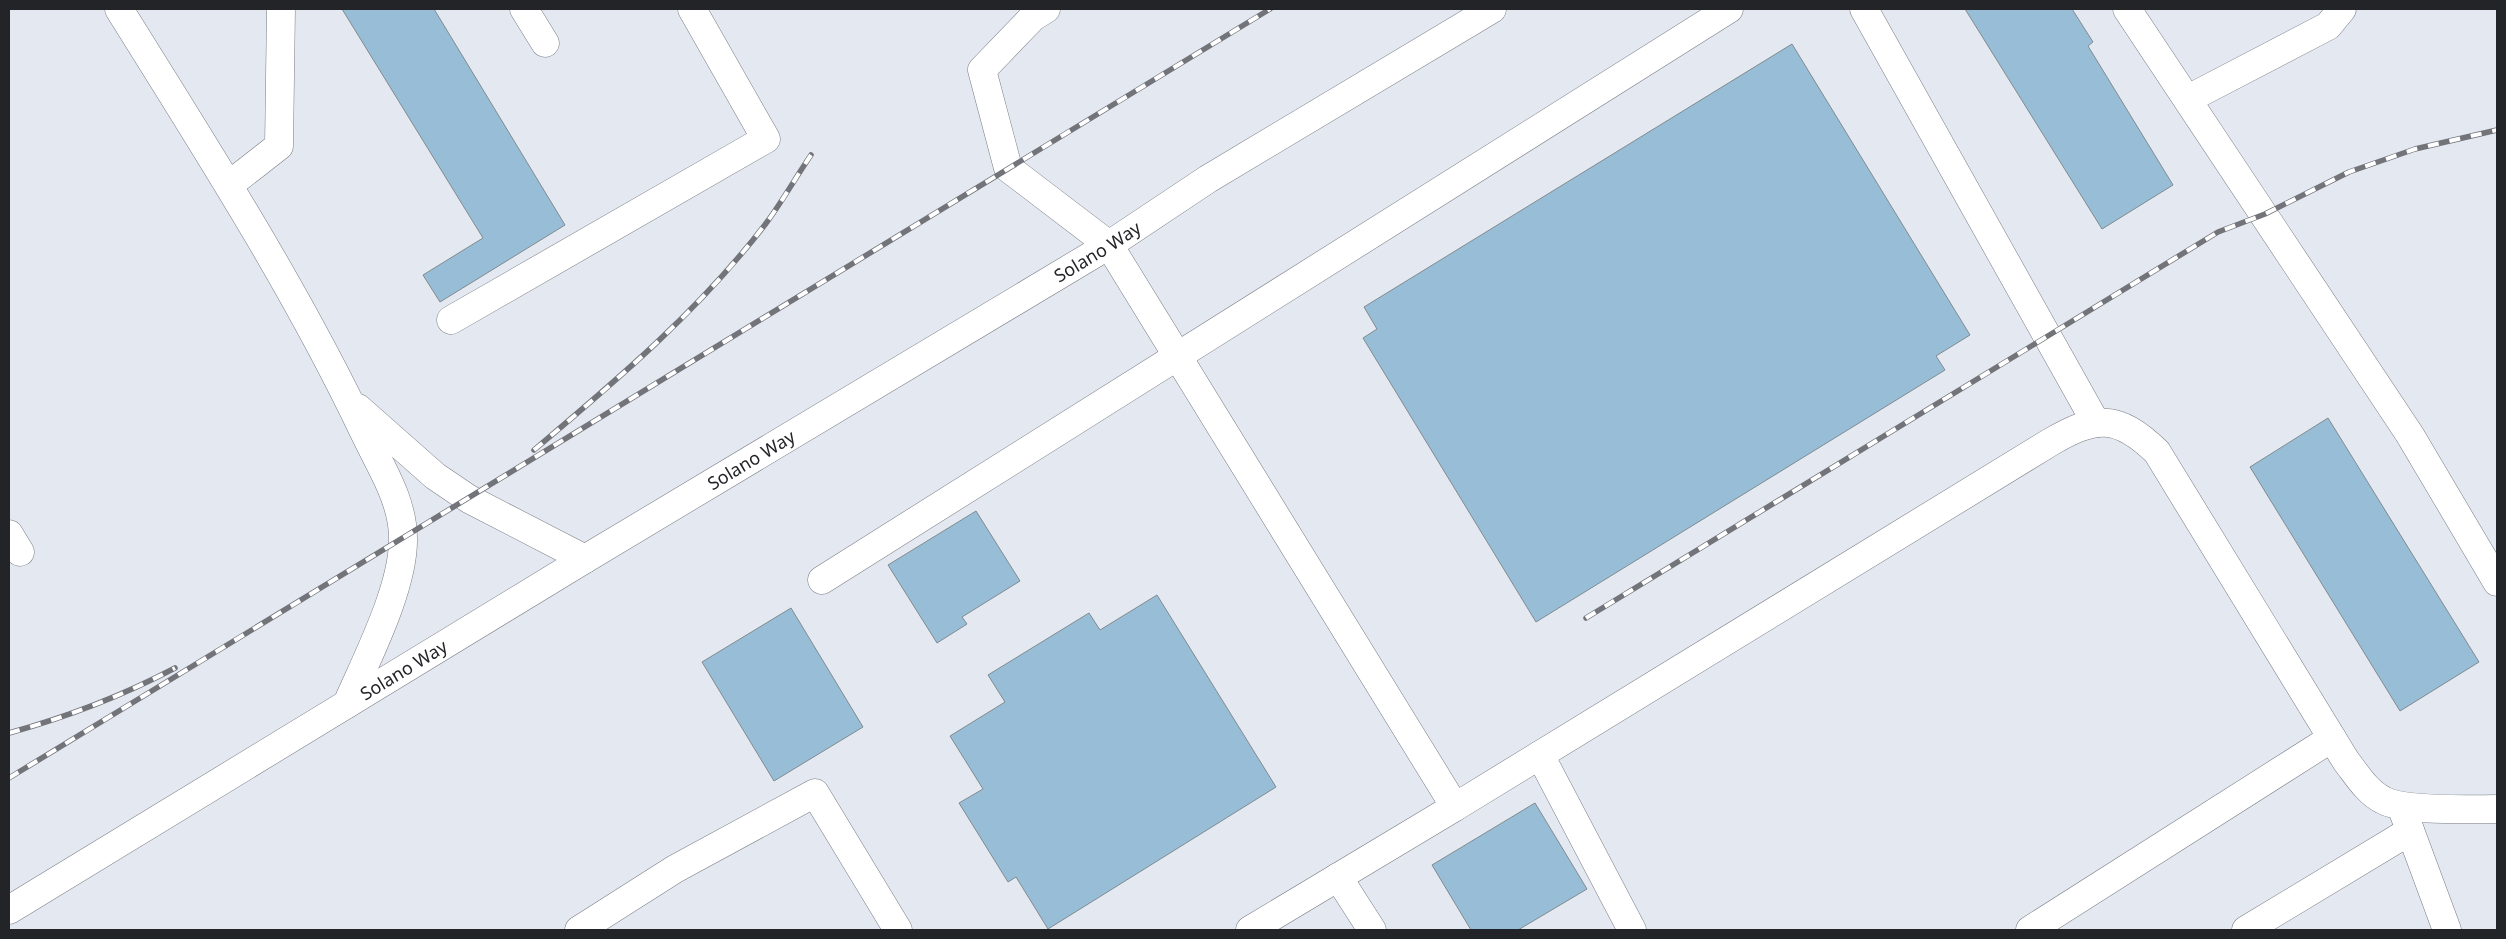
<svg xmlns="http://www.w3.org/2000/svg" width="2506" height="939" font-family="'Noto Sans',sans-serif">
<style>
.building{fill:#97bed6;stroke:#818a90}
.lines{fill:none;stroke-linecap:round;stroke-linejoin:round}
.minor-casing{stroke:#7a7d86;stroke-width:29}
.minor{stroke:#fff;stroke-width:28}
.rail-casing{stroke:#72747a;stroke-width:5.5}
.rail{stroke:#fff;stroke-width:4;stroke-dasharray:11;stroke-linecap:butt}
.labels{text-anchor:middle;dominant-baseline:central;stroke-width:4;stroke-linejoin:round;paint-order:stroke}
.street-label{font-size:18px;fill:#232428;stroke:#fff}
</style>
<rect width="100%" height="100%" fill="#e3e8f1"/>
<g class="building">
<polygon points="342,9 434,9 565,225 440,302 423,275 483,238"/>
<polygon points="1965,9 2072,9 2093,42 2088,46 2173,185 2102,229"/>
<polygon points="1792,44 1970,335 1936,356 1945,370 1536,622 1363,338 1377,329 1364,307"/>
<polygon points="2328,418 2479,662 2400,711 2250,467"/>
<polygon points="976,511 1020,581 962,617 967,624 937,643 888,565"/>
<polygon points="1157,595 1276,787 1048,929 1016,877 1008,882 959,803 983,789 950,736 1005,702 988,675 1089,613 1100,630"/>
<polygon points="791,608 863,727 774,781 702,662"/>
<polygon points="1535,803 1587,889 1518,930 1471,930 1432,865"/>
</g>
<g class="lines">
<g class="minor-casing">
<g id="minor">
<path d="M119,9C205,147 294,285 364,432C380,466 403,500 403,538C404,587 367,658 347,704"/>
<polyline points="524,9 545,43"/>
<polyline points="1046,9 1033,17 982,70 1008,168 1109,245 1455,807 1250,930"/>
<polyline points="1864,9 2096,423"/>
<polyline points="2127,9 2410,435 2497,582"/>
<polyline points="2188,99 2328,26 2342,9"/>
<polyline points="229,185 279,146 281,9"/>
<polyline points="451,320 766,139 692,9"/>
<polyline points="358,408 435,476 469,499 585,559"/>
<polyline points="9,534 20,552"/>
<polyline points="822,580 1729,9"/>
<polyline points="1540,755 1632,930"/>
<path d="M1455,807L2049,443C2095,416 2117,413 2157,452L2346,761C2357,775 2367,792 2383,800C2404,812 2471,809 2497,809"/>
<polyline points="2404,814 2447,930"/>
<polyline points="1338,877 1372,930"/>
<path id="s1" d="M9,910L585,559L1109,245L1208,179L1492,9"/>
<polyline points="579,930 675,869 815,793 898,930"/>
<polyline points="2030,930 2332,738"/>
<polyline points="2246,930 2410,831"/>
</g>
</g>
<use href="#minor" class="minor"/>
<g class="rail-casing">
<g id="rail">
<path d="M534,450C617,380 701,309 767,222C783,200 796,177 811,155"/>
<polyline points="1586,618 2218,232 2265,214 2349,172 2415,149 2497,130"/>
<path d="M9,733C67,717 122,696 175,668"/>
<polyline points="9,778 1270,9"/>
</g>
</g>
<use href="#rail" class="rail"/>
</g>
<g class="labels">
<g class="street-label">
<text stroke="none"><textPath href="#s1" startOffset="1272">Solano Way</textPath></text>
<text stroke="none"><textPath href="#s1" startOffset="868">Solano Way</textPath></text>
<text stroke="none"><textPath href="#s1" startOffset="462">Solano Way</textPath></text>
</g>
</g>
<rect width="2506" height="939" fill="none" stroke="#232428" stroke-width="20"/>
</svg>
